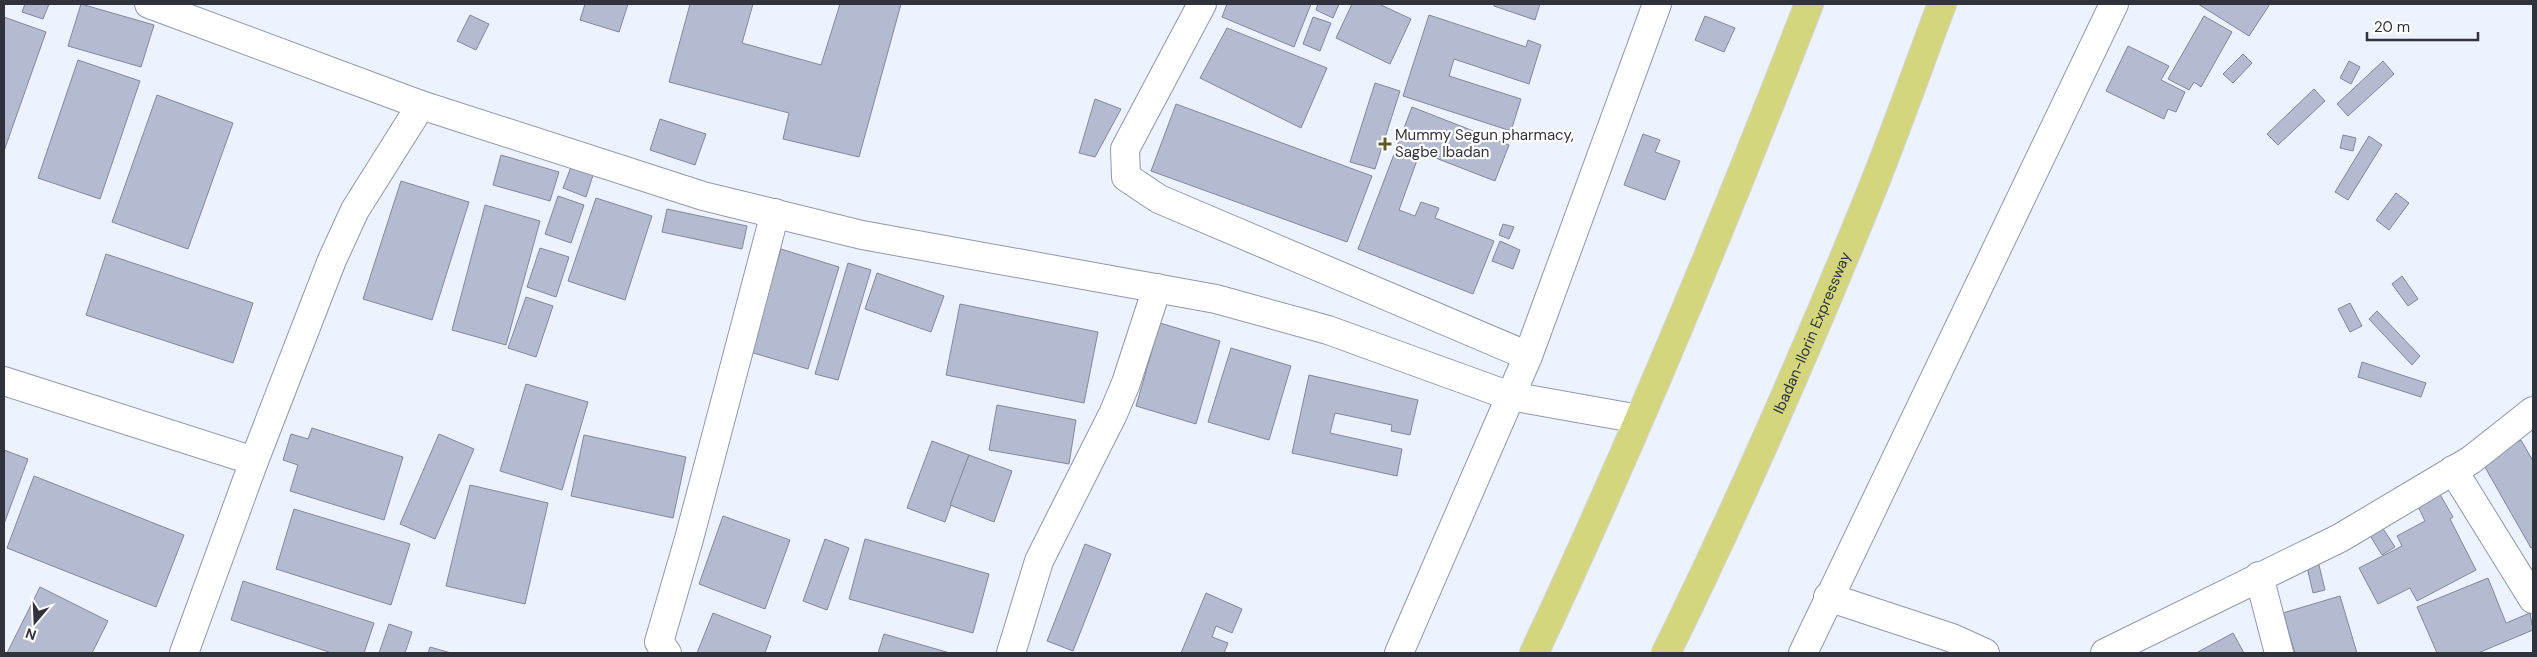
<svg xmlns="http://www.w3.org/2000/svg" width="2537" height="657" font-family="'DM Sans',sans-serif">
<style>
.building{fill:#b4bbd0;stroke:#82889c}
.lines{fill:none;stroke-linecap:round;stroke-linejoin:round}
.street-casing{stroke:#9197ab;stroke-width:30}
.highway-casing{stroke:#d1d2d4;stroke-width:30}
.street{stroke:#fff;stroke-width:28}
.highway{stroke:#d4d67d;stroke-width:28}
.poi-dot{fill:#5c5d2a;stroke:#fff;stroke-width:2}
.labels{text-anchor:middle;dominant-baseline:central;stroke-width:4.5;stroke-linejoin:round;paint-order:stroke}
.poi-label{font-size:15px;fill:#30333b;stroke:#fff;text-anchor:start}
.street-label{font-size:15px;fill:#30333b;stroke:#fff}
</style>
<rect width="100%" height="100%" fill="#edf2ff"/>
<g class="building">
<polygon points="25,4 49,4 43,19 22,12"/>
<polygon points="81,4 154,25 141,67 68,46"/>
<polygon points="585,4 628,4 619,32 580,20"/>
<polygon points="690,4 753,4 742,43 821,65 840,4 901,4 859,157 783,139 789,113 669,82"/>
<polygon points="1227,4 1311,4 1294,47 1222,17"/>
<polygon points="1318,4 1339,4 1333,18 1316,10"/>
<polygon points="1352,4 1379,4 1411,19 1390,64 1336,38"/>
<polygon points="1494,4 1540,4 1535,20 1494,6"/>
<polygon points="2198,4 2270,4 2249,36"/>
<polygon points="470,15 489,24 476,50 457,41"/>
<polygon points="1429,15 1526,47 1528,40 1541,45 1529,84 1454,59 1449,76 1521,99 1511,131 1403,96"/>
<polygon points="1705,16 1735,28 1724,52 1695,40"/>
<polygon points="2204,16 2232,32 2201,87 2194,82 2189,90 2168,79"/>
<polygon points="4,17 46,32 4,151"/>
<polygon points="1313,17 1331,23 1320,51 1303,44"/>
<polygon points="1227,28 1327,68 1301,128 1200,78"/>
<polygon points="2128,46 2169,66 2161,80 2185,92 2176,112 2168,109 2164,119 2106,91"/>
<polygon points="2243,54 2252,63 2233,83 2223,74"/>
<polygon points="78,60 140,81 100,199 38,178"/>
<polygon points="2349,61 2360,67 2351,84 2340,78"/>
<polygon points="2383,61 2394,74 2348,116 2337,104"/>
<polygon points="1375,83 1400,91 1375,169 1350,162"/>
<polygon points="2314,89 2325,101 2278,145 2267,134"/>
<polygon points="157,95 233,123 188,249 112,222"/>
<polygon points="1095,99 1121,109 1095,157 1079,153"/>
<polygon points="1176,104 1372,176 1347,242 1151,171"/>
<polygon points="1412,107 1509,145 1495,181 1420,152 1399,210 1415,216 1421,202 1439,208 1435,218 1494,241 1473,294 1358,249"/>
<polygon points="660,119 706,134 695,165 650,150"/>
<polygon points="1643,134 1660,140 1655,152 1680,161 1665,200 1624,185"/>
<polygon points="2343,135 2356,138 2353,151 2340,148"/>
<polygon points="2369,136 2382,145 2348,200 2335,192"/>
<polygon points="501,155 559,172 550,201 493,185"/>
<polygon points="571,167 593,175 586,197 563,188"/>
<polygon points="401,181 469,202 432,320 363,299"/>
<polygon points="2396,193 2409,203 2389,230 2376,220"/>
<polygon points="558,196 584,205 571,243 545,234"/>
<polygon points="596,198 652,216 625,300 568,281"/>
<polygon points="485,205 540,221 506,345 452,330"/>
<polygon points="667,209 747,226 742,249 662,232"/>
<polygon points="1503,224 1514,227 1509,239 1499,235"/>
<polygon points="1500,241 1520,250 1513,269 1492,261"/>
<polygon points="540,248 569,257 556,297 527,287"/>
<polygon points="781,249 839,267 808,369 750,352"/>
<polygon points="106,254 253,303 233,363 86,315"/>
<polygon points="848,263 871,270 838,380 815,374"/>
<polygon points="877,273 944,296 931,332 865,309"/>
<polygon points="2402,276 2418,299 2408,306 2392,284"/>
<polygon points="526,297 553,306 536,357 508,348"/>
<polygon points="2350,303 2362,326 2350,332 2338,309"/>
<polygon points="960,304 1098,332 1084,403 946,375"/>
<polygon points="2377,311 2420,356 2412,365 2369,319"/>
<polygon points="1160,323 1220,341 1196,424 1136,406"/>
<polygon points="1231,348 1291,366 1269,440 1208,422"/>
<polygon points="2362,362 2426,383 2421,397 2358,377"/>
<polygon points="1309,375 1418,400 1410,435 1391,431 1392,425 1335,413 1330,433 1402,449 1397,476 1292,453"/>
<polygon points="526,384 588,402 562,490 500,471"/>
<polygon points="997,405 1076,420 1069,464 989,450"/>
<polygon points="312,428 403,457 384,520 290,491 298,465 283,460 291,434 308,439"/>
<polygon points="439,434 474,449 435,539 400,524"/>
<polygon points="584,435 686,457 673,518 571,496"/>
<polygon points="2521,440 2533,461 2533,547 2531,548 2482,462"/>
<polygon points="932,441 969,455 945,522 907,508"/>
<polygon points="4,450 28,459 4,524"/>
<polygon points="969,455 1012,471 994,522 950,505"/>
<polygon points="34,476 184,535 156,607 7,548"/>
<polygon points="470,485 548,503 525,604 446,586"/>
<polygon points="2438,491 2453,517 2450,519 2476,570 2417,601 2410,588 2378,604 2359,568 2402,546 2397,536 2425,521 2416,502"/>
<polygon points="294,509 410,544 391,605 276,569"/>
<polygon points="723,516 790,540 765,609 699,584"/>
<polygon points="2382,527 2395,547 2382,555 2369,534"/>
<polygon points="825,539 849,548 827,610 803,601"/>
<polygon points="865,539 989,574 973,633 849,599"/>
<polygon points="1085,544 1111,554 1073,651 1047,641"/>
<polygon points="2319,565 2325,590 2313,593 2307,567"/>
<polygon points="2488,578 2506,623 2530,613 2533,630 2478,653 2437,653 2417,607"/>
<polygon points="243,581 374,623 364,653 332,653 231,620"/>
<polygon points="40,587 108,621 92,653 7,653"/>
<polygon points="1206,593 1242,609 1232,633 1216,626 1212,637 1228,643 1224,653 1181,653"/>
<polygon points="2340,596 2357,653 2295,653 2283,613"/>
<polygon points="713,613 771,636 765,653 697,653"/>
<polygon points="389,624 412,632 405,653 379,653"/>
<polygon points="2233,633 2244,653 2198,653 2198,652"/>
<polygon points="884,634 950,653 878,653"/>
<polygon points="430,647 451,653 428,653"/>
</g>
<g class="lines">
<g class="street-casing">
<g id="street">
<polyline points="149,4 421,105 703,196 862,235 1216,299 1328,330 1510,396 1639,419"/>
<polyline points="1202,4 1125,149 1126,177 1159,199 1528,356"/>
<polyline points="4,381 254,461"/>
<polyline points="2453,470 2533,599"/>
<polyline points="2259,576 2279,653"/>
<polyline points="1828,597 1952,638 1985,653"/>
<polyline points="184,653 254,461 332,260 355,210 421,105"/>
<polyline points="667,653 659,642 689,539 775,213"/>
<polyline points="1011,653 1039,561 1113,414 1126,383 1157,288"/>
<polyline points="1399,653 1528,356 1657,4"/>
<polyline points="1803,653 2114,4"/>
<polyline points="2105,653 2340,538 2471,460 2533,411"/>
</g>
</g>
<g class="highway-casing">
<g id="highway">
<path d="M1534,653C1634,440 1724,223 1809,4"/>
<path id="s1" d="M1666,653C1739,505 1805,354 1867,202C1894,136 1917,70 1942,4"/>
</g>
</g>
<use href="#street" class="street"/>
<use href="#highway" class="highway"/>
</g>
<path class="poi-dot" d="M1382.5 136.5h5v5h5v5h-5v5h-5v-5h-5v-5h5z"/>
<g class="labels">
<g class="poi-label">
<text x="1395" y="135">Mummy Segun pharmacy,<tspan x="1395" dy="17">Sagbe Ibadan</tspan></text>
</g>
<g class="street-label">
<text stroke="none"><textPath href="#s1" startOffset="352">Ibadan-Ilorin Expressway</textPath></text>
</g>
</g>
<rect width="2537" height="657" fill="none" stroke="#30333b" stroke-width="10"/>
<g transform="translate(35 622) rotate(199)" stroke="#ffffff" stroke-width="4" paint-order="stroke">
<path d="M0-4L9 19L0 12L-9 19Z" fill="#30333b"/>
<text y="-8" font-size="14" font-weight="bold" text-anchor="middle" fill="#30333b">N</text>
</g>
<path d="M2367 32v8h111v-8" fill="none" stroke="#30333b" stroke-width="2.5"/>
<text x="2374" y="32" font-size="15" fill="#30333b" stroke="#ffffff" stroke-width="4" paint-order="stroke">20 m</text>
</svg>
